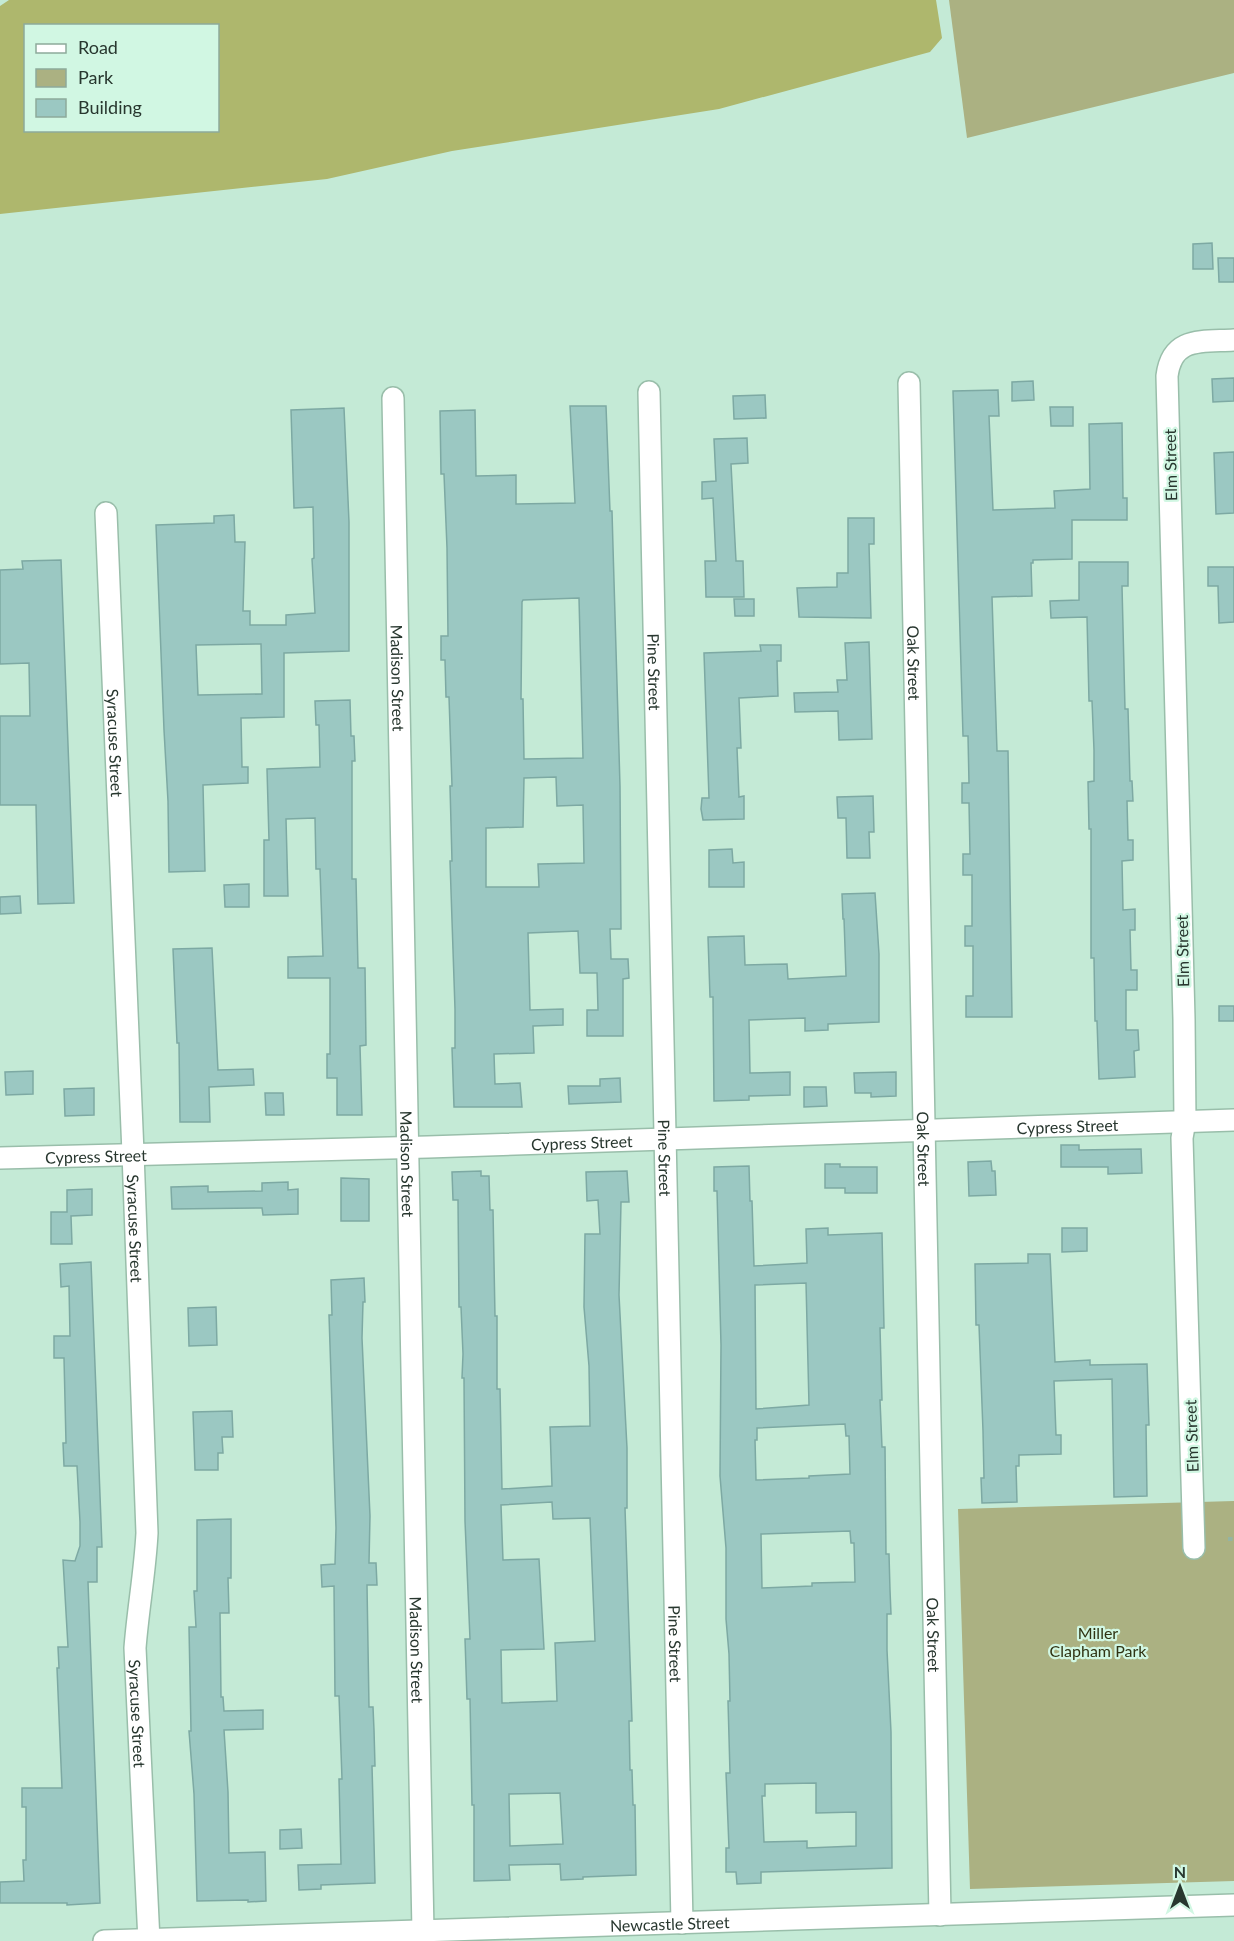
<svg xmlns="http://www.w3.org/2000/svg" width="1234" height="1941" font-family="Lato,sans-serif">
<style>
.green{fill:#abb182}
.forest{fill:#aeb76d;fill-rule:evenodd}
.building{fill:#9bc8c2;stroke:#7da9a3;stroke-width:1.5;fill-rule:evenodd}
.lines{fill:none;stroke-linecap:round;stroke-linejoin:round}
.minor-casing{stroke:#99beaa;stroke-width:24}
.path{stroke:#95b4a3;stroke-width:4;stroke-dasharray:4.5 4.5;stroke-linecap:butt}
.minor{stroke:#fff;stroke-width:21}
.labels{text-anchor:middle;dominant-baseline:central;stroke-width:4.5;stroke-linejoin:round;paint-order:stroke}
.street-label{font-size:16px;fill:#28372f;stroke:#d1f7e3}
.park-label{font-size:16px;fill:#303313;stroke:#d1f7e3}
</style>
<rect width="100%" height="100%" fill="#c4ead6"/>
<g class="green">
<polygon points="949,0 1234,0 1234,73 967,138"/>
<polygon points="1234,1501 1234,1881 970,1889 958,1509"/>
</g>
<path class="forest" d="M9,0H936L942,38L930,52L719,109L452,151L327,179L0,214V6ZM26,26H218V130H26Z"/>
<g class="building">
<polygon points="1212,243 1213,269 1193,269 1193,244"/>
<polygon points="1218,258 1234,258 1234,282 1219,282"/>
<polygon points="1234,378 1234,401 1213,402 1212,379"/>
<polygon points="1033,381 1034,400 1012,401 1012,382"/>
<polygon points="998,390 999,416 989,416 993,510 1055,508 1054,491 1090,489 1089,424 1122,423 1123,498 1127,498 1127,520 1072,520 1072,559 1033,560 1033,563 1031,563 1032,596 992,597 997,751 1008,751 1012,1017 966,1017 966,996 973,996 973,946 965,946 965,926 972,926 972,875 963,875 963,854 970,854 969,803 962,803 962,783 969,783 968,736 963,736 953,391"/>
<polygon points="765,395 766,418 734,419 733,396"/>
<path d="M570,406H606L610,511H612L613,547L620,786L621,929H610L611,959H628L629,978L623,979V1036H587V1010H598L597,973H580L578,931L528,933L530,1010L563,1009V1025L533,1026L534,1053L494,1054L495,1084L520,1083L522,1107H454L452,1048H455V1009L450,861H452L450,786H452L449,697H446L445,660H441V636H448L447,548L444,474H441L440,411L475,410L476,476L516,475V504L575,503ZM579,598L583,758L524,759L523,699H521L522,602L523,600ZM556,777L557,806L583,805L584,863L538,864L539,887H486V828L523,827L524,778Z"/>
<polygon points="1050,407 1073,407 1073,426 1051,426"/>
<path d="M344,408L349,522V651L284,653V717L241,718L242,767H248V783L203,785L205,871L169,872L168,801L164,730L156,525L214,523V516L234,515L235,542H245L243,611H250V625H286V615L315,613L312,559L314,558L313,507L294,508L291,410ZM261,644L262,694L198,695L196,645Z"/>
<polygon points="747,438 748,463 731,464 736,561 743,561 744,597 706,597 705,561 716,561 713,498 702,499 702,482 716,481 714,439"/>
<polygon points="1234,452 1234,513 1216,514 1214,453"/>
<polygon points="848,518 874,518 874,544 869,544 871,618 799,617 797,588 837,587 837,573 848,573"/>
<polygon points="61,560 74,903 38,904 36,805 0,805 0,716 30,716 29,663 0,664 0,570 23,569 22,561"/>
<polygon points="1079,562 1128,562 1128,586 1122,586 1125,709 1128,709 1130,781 1132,781 1133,801 1127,801 1128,840 1133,840 1133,860 1122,861 1123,910 1135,909 1135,930 1130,930 1131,970 1137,970 1137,990 1126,990 1126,1030 1138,1030 1139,1050 1134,1051 1135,1077 1099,1079 1097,1021 1095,1021 1094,958 1091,958 1091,829 1089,829 1088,782 1094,781 1094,750 1092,701 1089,701 1087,617 1051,618 1050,601 1079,600"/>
<polygon points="1208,567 1234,567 1234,622 1219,623 1218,586 1208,586"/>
<polygon points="734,599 754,599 754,616 735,616"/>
<polygon points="869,642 872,739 839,740 838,711 795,712 794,693 838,692 837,680 847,680 845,643"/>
<polygon points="760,645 781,645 781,661 777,661 778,696 739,698 741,748 737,748 739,797 744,796 744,819 703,820 701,809 702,798 709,798 704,653 761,651"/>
<polygon points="350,700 351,736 354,736 355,761 352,761 352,879 356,879 358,968 365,968 366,1045 360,1046 362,1115 337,1115 337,1078 327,1078 327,1054 330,1054 330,978 288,978 288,957 323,956 320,869 316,869 315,818 286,819 288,896 264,896 264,840 269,840 267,769 320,767 319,725 316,725 315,701"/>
<polygon points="873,796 874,832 869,832 870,858 847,858 846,818 838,818 837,797"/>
<polygon points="732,849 733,863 744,862 744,887 709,887 709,850"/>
<polygon points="249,884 249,907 225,907 224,885"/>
<polygon points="875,893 879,954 879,1022 828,1024 828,1030 805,1031 805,1018 749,1020 750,1073 790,1072 790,1095 749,1096 749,1100 714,1101 713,997 710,997 708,937 744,936 745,965 787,964 788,979 846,976 844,919 843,919 842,894"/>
<polygon points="20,896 21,913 0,914 0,897"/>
<polygon points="212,948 218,1070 253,1069 254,1085 209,1087 210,1122 180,1122 179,1043 177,1043 173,949"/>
<rect x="1219" y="1006" width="15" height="15"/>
<polygon points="33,1071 33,1094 6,1095 5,1072"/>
<polygon points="896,1072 896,1096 871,1097 871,1093 855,1093 854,1073"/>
<polygon points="620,1078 621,1102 569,1104 568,1086 600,1086 600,1079"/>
<polygon points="804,1087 826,1087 827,1106 804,1107"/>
<polygon points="94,1088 94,1115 65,1116 64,1089"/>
<polygon points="265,1093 283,1093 284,1115 266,1115"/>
<polygon points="1061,1145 1079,1145 1079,1150 1141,1149 1142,1173 1108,1174 1108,1167 1061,1167"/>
<polygon points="991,1161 992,1171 995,1171 996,1195 969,1196 968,1162"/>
<polygon points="825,1164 840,1164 840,1167 877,1167 877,1193 845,1193 845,1188 825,1188"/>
<path d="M749,1166L750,1201H752L754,1266L807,1263L806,1229L828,1228V1235L882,1233L884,1328H880L882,1400H880L882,1447H885L886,1554H889L890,1590L891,1614H887V1650L891,1732L892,1868L761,1872V1883L737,1884L736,1872H726V1848H729L726,1773H730L728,1701H730L729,1654L726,1619V1548L720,1476L721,1345L717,1191H714V1167ZM806,1283L809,1405L756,1409L755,1285ZM845,1424L846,1436H849L850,1474L809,1476V1478L756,1480L755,1440H757V1428ZM850,1531L851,1543H854L855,1582L812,1583V1586L762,1588L761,1534ZM816,1783V1813L856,1812V1846L807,1848V1841L764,1842L762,1796H765V1784Z"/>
<path d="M481,1171V1176H489L490,1210H493L495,1316H497V1389H500L502,1489L552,1486L550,1427L590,1426L589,1366L584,1307L585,1234H600L598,1200L587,1201L586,1172L627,1171L629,1202H621L619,1295L627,1448V1508H625L632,1721H629L630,1770H632L633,1805H635L636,1875L583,1877V1879L561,1880L560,1864L509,1865L510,1880L474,1881V1805H472L470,1699H467L465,1639H470L465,1521L464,1378H462L463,1354L461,1307H459L458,1200H453L452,1172ZM552,1502L553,1519L590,1518L595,1641L555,1643L557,1701L502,1703L501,1650L544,1649L539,1559L503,1560L501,1505ZM560,1793L563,1844L510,1846L509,1794Z"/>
<polygon points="341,1178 369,1179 369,1221 341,1221"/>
<polygon points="288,1182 288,1190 298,1189 298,1214 263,1215 262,1208 172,1209 171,1187 208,1186 208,1192 262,1191 262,1183"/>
<polygon points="92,1189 92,1215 71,1216 72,1244 51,1244 51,1212 67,1212 67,1190"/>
<polygon points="1062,1228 1087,1228 1087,1251 1062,1252"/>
<polygon points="1028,1254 1050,1254 1055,1362 1090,1360 1090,1365 1147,1364 1149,1425 1146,1425 1147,1496 1114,1497 1112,1379 1054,1381 1056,1435 1061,1435 1061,1454 1019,1455 1019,1466 1016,1466 1017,1502 982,1503 981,1478 984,1478 983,1431 979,1325 976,1325 975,1264 1028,1263"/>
<polygon points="91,1262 102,1547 97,1547 97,1582 88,1582 100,1903 67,1905 67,1903 0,1903 0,1882 24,1881 23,1860 26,1860 26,1807 22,1807 22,1788 62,1788 57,1668 59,1668 58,1647 68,1647 63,1560 75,1561 80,1546 80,1522 77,1466 64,1466 63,1443 66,1443 64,1358 54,1358 54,1336 70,1336 69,1286 61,1287 60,1264"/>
<polygon points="364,1278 365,1302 363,1302 362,1338 370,1516 369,1563 376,1563 377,1585 367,1585 369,1707 373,1707 374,1730 375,1766 372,1766 373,1802 375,1883 321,1885 321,1889 299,1890 298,1865 341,1864 339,1779 342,1779 339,1696 335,1696 334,1586 322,1587 321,1565 335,1564 336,1528 329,1315 332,1315 331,1280"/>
<polygon points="216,1307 217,1345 189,1346 188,1308"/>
<polygon points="232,1411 233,1437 222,1437 223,1453 218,1453 218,1470 195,1470 193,1412"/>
<polygon points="231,1519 231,1578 228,1578 229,1613 220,1613 221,1697 223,1697 224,1711 263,1710 263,1729 224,1730 228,1792 229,1853 265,1852 266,1901 248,1902 248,1900 197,1901 194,1794 189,1731 191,1731 189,1627 196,1627 194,1591 197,1591 197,1520"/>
<polygon points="301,1829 302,1848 280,1849 280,1830"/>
</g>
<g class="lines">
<g class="minor-casing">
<g id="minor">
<path id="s1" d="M909,383L940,1915"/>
<path id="s2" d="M649,392L682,1923"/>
<path id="s3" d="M393,398L423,1932"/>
<path id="s4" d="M106,513L133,1153L147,1533C145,1572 138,1609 135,1648L149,1941"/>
<path id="s5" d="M0,1158L428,1147L1234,1120"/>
<path d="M1194,1548L1182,1138L1185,1121L1184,1019L1167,376C1172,336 1202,342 1234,340"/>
<path id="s6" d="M104,1941L1234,1905"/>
</g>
</g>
<polyline class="path" points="1228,1539 1234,1539"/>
<use href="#minor" class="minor"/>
</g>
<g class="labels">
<g class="street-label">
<text transform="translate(1170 465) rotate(-91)">Elm Street</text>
<text stroke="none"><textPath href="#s1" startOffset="280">Oak Street</textPath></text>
<text stroke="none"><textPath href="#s2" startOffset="280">Pine Street</textPath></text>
<text stroke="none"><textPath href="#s3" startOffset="280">Madison Street</textPath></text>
<text stroke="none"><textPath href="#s4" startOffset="230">Syracuse Street</textPath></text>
<text transform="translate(1182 951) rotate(-91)">Elm Street</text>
<text stroke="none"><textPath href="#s5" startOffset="1068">Cypress Street</textPath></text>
<text stroke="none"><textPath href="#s5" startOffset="582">Cypress Street</textPath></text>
<text stroke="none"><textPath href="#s1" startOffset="766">Oak Street</textPath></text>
<text stroke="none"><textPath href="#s5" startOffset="96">Cypress Street</textPath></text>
<text stroke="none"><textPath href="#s2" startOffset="766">Pine Street</textPath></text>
<text stroke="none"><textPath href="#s3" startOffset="766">Madison Street</textPath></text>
<text stroke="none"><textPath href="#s4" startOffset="716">Syracuse Street</textPath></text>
<text transform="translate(1191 1436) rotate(-92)">Elm Street</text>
<text stroke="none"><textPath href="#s1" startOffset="1252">Oak Street</textPath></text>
<text stroke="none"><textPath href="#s2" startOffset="1252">Pine Street</textPath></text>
<text stroke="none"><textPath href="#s3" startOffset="1252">Madison Street</textPath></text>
<text stroke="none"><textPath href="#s4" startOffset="1202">Syracuse Street</textPath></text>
<text stroke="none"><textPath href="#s6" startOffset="566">Newcastle Street</textPath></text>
</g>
<g class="park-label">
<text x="1098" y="1632">Miller<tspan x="1098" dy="18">Clapham Park</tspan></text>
</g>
</g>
<rect x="24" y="24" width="195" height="108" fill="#d1f7e3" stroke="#8daa9b" stroke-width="1.5"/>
<rect x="36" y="44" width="30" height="9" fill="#ffffff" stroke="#8daa9b" stroke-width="1.5"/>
<text x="78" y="54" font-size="18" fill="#28372f">Road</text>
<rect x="36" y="69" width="30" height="18" fill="#abb182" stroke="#8daa9b" stroke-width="1.5"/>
<text x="78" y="84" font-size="18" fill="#28372f">Park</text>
<rect x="36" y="99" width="30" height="18" fill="#9bc8c2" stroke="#8daa9b" stroke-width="1.5"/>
<text x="78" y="114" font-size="18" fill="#28372f">Building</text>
<g transform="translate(1180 1887)" stroke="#d1f7e3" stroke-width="4.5" paint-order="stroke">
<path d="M0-4.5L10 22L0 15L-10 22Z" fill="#28372f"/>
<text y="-9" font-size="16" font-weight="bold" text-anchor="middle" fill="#28372f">N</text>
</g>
</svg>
